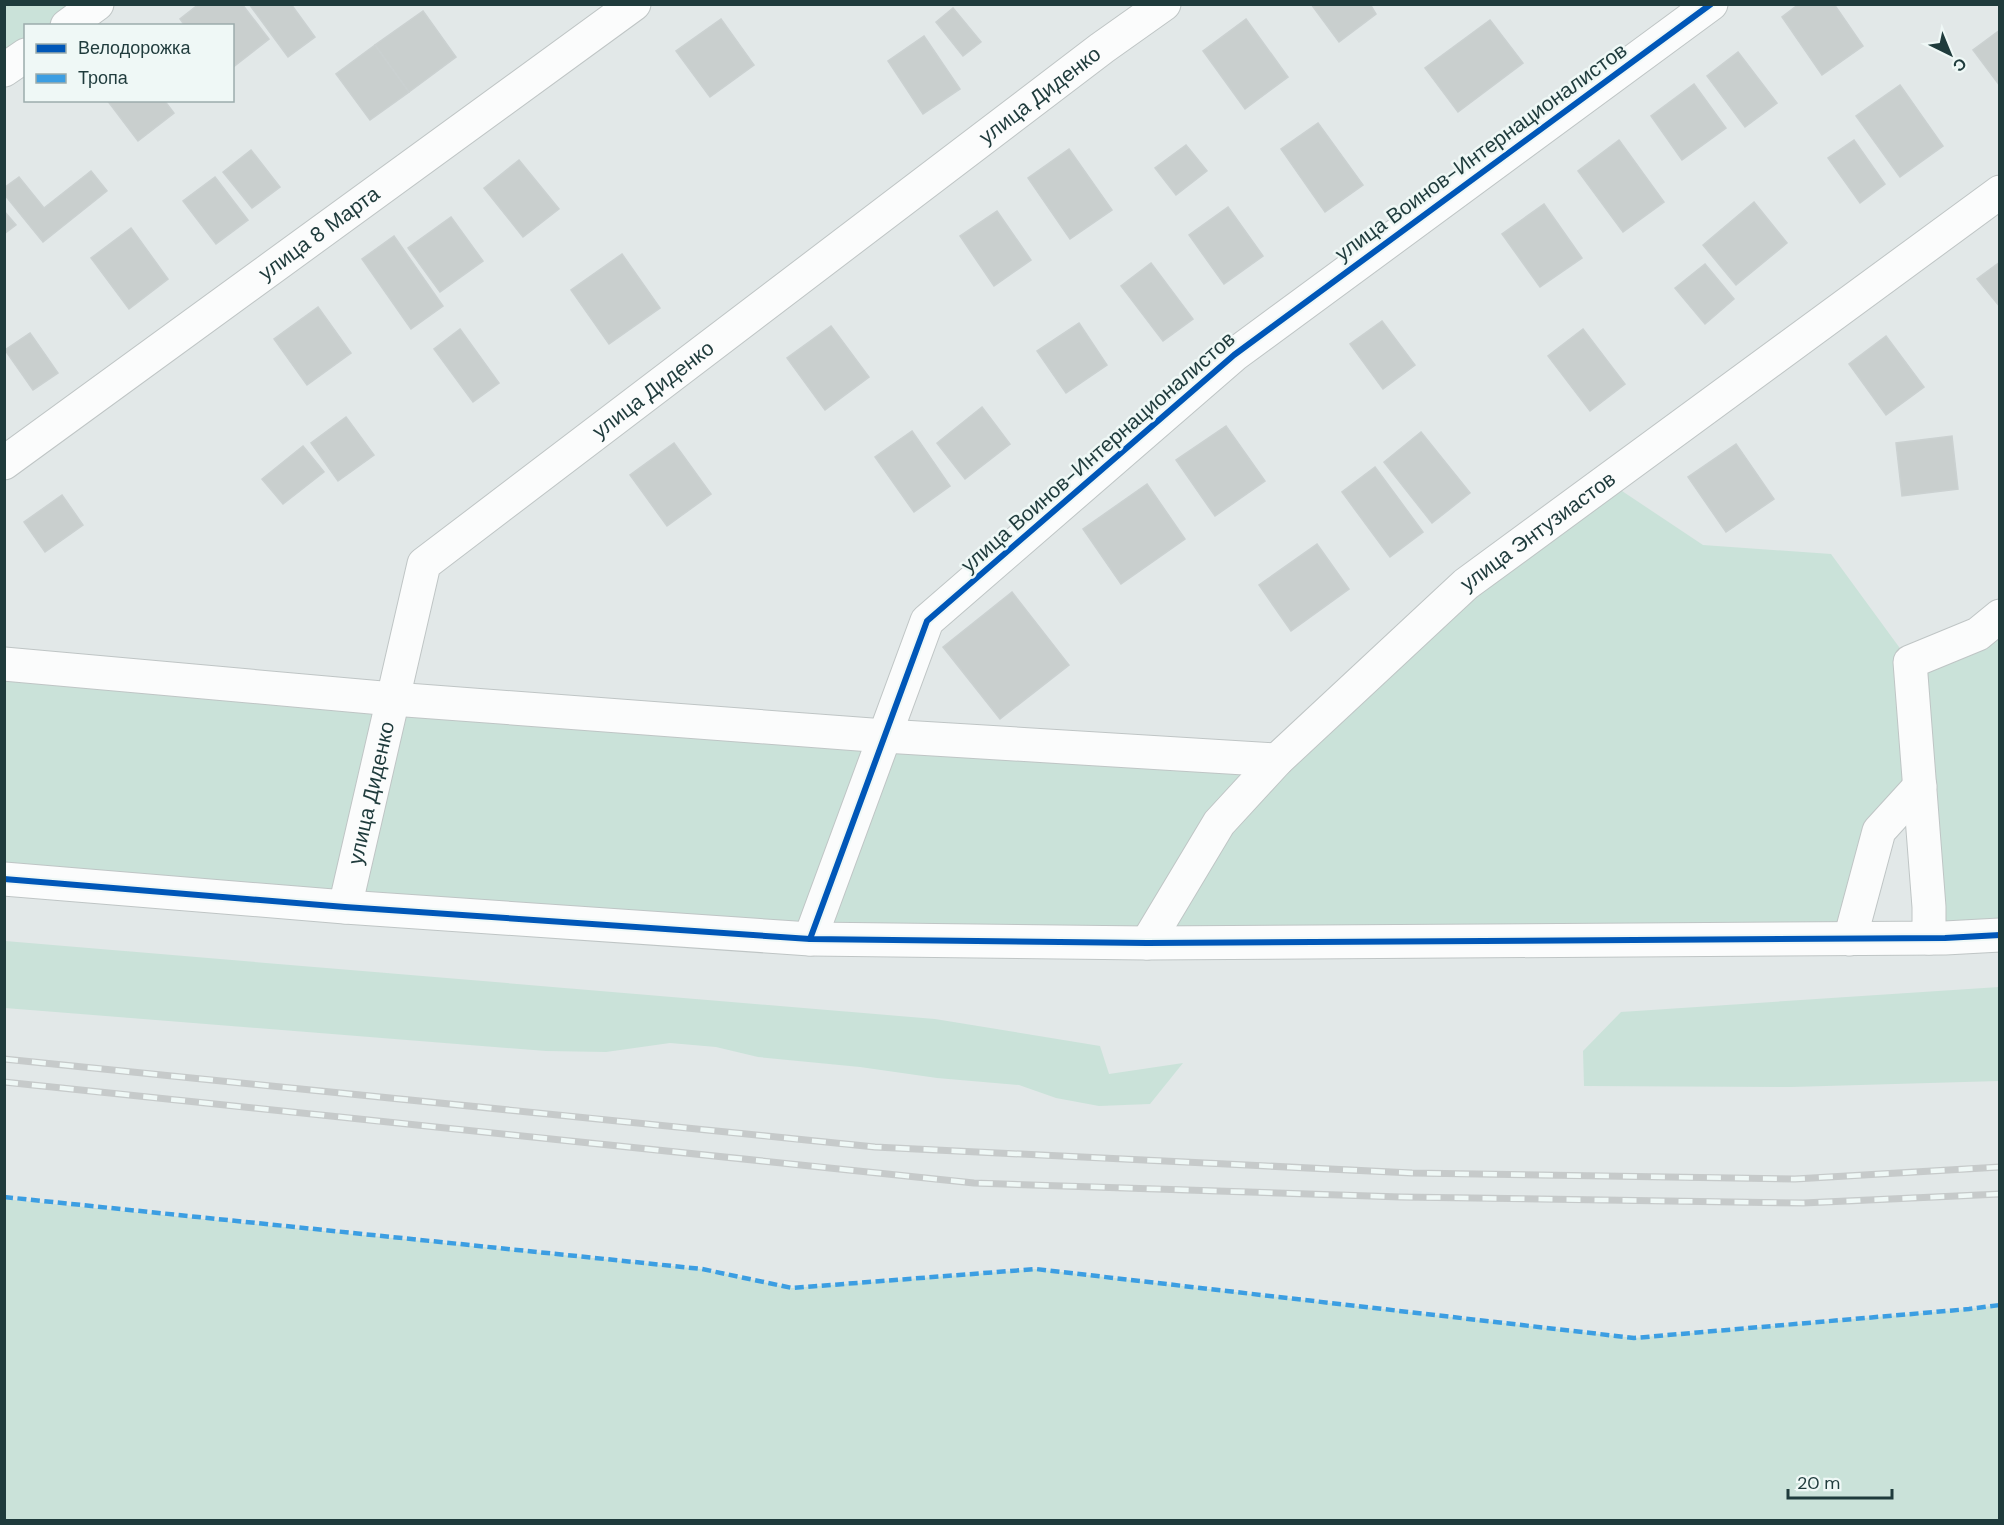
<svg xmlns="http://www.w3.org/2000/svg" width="2004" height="1525" font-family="'DM Sans',sans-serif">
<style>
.green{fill:#cae2d9}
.building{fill:#c9cfce;stroke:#cbd1d1;stroke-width:1.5}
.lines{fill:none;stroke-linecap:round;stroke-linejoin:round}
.minor-casing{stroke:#bfc5c5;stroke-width:35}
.minor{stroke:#fbfcfc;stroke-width:33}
.rail-casing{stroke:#c6caca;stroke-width:7}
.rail{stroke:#eff8f6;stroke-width:4.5;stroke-dasharray:14;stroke-linecap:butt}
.quiet{stroke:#3c9ee2;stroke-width:4.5;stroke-dasharray:9 4.5;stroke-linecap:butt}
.cycleway-casing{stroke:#eff8f6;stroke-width:10}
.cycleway{stroke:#0057b8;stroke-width:6}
.labels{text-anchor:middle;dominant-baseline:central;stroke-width:5;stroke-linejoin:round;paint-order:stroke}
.street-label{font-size:21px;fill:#1f3b3c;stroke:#eff8f6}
</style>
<rect width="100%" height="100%" fill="#e2e8e8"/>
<g class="green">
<polygon points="5,5 97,5 67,25 26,26 25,55 5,70"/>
<polygon points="1607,481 1703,545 1831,554 1910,662 1999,616 1999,935 1945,938 1919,788 1879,831 1850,939 1147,943 5,879 4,664 1276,760"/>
<polygon points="5,941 935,1019 1100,1046 1109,1074 1183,1063 1150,1104 1099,1106 1056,1098 1019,1085 937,1078 860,1067 758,1057 716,1047 670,1043 606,1052 546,1051 5,1008"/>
<polygon points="1999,987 1999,1081 1791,1087 1584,1086 1583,1051 1621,1012"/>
<polygon points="5,1199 702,1269 792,1288 1036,1269 1634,1338 1969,1309 1999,1305 1999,1520 5,1520"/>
</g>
<g class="building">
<polygon points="199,4 242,4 269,39 232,68 232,26 185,26 180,19"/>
<polygon points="249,4 291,4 315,37 288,57"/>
<polygon points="1311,4 1370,4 1376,14 1339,42"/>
<polygon points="1799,4 1834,4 1863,46 1822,75 1782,17"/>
<polygon points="953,8 981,42 963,56 936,22"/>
<polygon points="423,11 456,57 409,92 375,45"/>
<polygon points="721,19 754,65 710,97 676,51"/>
<polygon points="1246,19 1288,77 1245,109 1203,51"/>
<polygon points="1490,20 1523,63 1458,112 1425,68"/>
<polygon points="2000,30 2000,86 1973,50"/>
<polygon points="924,36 960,89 923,114 888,61"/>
<polygon points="375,45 409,92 370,120 336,74"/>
<polygon points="1738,52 1777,103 1745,127 1707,76"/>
<polygon points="1694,84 1726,128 1682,160 1651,116"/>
<polygon points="1900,85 1943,146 1900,177 1856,116"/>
<polygon points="107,100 164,100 174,113 138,141"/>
<polygon points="1318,123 1363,185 1325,212 1281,149"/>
<polygon points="1619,140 1664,202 1623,232 1578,171"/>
<polygon points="1854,140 1885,184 1860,203 1828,158"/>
<polygon points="1186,145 1207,171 1176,195 1155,168"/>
<polygon points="1069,149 1112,210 1070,239 1028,178"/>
<polygon points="251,150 280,187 252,208 223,172"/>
<polygon points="519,160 559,209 523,237 484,188"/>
<polygon points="91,171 107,191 43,242 4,194 4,188 19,177 44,208"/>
<polygon points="215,177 248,220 216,244 183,201"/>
<polygon points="1754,202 1787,243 1736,285 1703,245"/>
<polygon points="1544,204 1582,258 1540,287 1502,234"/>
<polygon points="1228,207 1263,256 1224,284 1189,235"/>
<polygon points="4,211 16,225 4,234"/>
<polygon points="997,211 1031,260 994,286 960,236"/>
<polygon points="451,217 483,261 440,292 408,248"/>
<polygon points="131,228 168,279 129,309 91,258"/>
<polygon points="394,236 443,306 411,329 362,259"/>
<polygon points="622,254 660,308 609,344 571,290"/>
<polygon points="2000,262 2000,307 1977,279"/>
<polygon points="1151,263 1193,319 1163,341 1121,286"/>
<polygon points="1705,264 1734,299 1705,324 1675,288"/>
<polygon points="318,307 351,353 307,385 274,339"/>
<polygon points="1382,321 1415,365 1383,389 1350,344"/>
<polygon points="1079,323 1107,365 1066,393 1037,351"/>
<polygon points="831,326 869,377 825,410 787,358"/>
<polygon points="460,329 499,383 473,402 434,349"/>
<polygon points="1583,329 1625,384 1590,411 1548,356"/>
<polygon points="30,333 58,373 33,390 5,350"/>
<polygon points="1886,336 1924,387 1886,415 1849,364"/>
<polygon points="982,407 1010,444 965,479 937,443"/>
<polygon points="346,417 374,455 338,481 311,443"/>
<polygon points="1226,426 1265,481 1215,516 1176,460"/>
<polygon points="912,431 950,486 914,512 875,457"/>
<polygon points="1421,432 1470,493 1432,523 1384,462"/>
<polygon points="1952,436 1958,489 1902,496 1896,443"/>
<polygon points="674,443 711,494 667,526 630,475"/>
<polygon points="1736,444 1774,499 1726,532 1688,477"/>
<polygon points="303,446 324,472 283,504 262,479"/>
<polygon points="1375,467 1423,532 1390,557 1342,492"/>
<polygon points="1147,484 1185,539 1121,584 1083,529"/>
<polygon points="62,495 83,525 45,552 24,522"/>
<polygon points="1317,544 1349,589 1291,631 1259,585"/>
<polygon points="1012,592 1069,665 1000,719 943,647"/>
</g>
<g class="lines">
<g class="minor-casing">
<g id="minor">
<polyline points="67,26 97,4"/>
<polyline points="4,70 26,55"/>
<path id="s1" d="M4,463L634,4"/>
<polyline points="4,664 393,699 885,736 1277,760"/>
<polyline points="4,879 345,907 810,939 1147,943 1945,938 2000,935"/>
<path id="s2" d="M345,907L424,564L1102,48L1164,4"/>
<polyline points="1929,938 1929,907 1910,662 1978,634 2000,616"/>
<polyline points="810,939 927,621 1234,355 1711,4"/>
<polyline points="1850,939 1879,831 1920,786"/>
<path id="s3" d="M1147,943L1219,823L1277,760L1466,584L2000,192"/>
</g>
</g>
<use href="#minor" class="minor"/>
<g class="rail-casing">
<g id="rail">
<polyline points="4,1059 875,1147 1412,1173 1795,1179 2000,1167"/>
<polyline points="4,1082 974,1183 1401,1197 1803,1203 2000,1194"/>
</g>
</g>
<use href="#rail" class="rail"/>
<polyline class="quiet" points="4,1197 702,1269 792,1288 1036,1269 1634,1338 1969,1309 2000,1305"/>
<g class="cycleway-casing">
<g id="cycleway">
<polyline points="4,879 345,907 810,939 1147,943 1945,938 2000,935"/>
<polyline points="810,939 927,621 1234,355 1711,4"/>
</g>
</g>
<use href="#cycleway" class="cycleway"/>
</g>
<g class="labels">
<g class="street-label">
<text stroke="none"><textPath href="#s2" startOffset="1126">улица Диденко</textPath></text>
<text transform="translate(1481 152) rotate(-36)">улица Воинов-Интернационалистов</text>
<text stroke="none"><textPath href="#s1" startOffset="390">улица 8 Марта</textPath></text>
<text stroke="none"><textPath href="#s2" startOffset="640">улица Диденко</textPath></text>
<text transform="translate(1098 452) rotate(-41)">улица Воинов-Интернационалистов</text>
<text stroke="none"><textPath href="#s3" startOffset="573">улица Энтузиастов</textPath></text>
<text stroke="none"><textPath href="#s2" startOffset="117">улица Диденко</textPath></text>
</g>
</g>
<rect width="2004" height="1525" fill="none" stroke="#1f3b3c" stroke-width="12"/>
<rect x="24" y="24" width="210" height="78" fill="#eff8f6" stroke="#9cacac" stroke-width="1.5"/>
<rect x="36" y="44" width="30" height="9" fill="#0057b8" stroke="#9cacac" stroke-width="1.5"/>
<text x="78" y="54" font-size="18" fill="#1f3b3c">Велодорожка</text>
<rect x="36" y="74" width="30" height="9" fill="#3c9ee2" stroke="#9cacac" stroke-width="1.5"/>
<text x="78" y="84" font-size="18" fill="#1f3b3c">Тропа</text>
<g transform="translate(1950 54) rotate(137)" stroke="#eff8f6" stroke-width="4.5" paint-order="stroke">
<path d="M0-4.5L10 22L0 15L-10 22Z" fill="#1f3b3c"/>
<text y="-9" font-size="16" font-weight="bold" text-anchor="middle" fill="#1f3b3c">С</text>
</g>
<path d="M1788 1489v9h104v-9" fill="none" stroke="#1f3b3c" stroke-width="3"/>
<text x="1797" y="1489" font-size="18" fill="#1f3b3c" stroke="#eff8f6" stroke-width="4.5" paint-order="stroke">20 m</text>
</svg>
